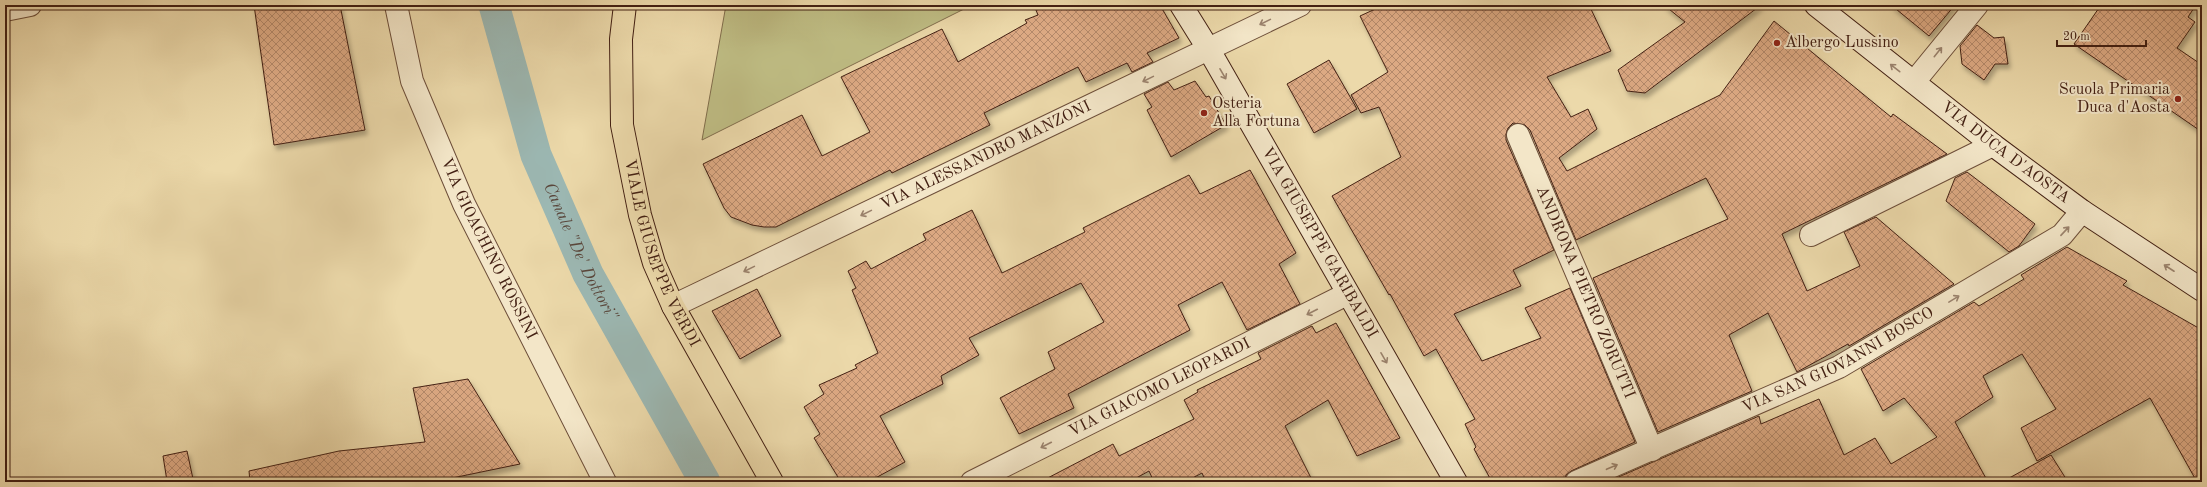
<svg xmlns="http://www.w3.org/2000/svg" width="2207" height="487" font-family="'Old Standard TT',serif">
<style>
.green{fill:#bfbd84;stroke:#816e4c}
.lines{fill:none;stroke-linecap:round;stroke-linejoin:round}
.canal{stroke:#9cb8b3;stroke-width:31}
.building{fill:url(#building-cross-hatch);stroke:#432013;filter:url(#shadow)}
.street-casing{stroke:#6d4e39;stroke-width:24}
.secondary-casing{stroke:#432013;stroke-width:24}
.primary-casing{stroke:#432013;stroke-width:24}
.street{stroke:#f3e6c8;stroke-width:22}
.secondary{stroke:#f3e6c8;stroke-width:22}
.primary{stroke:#ecd9aa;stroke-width:22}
.oneway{stroke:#9b836e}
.poi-dot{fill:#8f2418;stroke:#f3e6c8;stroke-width:1.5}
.labels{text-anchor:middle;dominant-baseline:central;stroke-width:4;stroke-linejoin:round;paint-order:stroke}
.poi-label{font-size:16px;fill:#432013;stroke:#f3e6c8;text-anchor:start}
.street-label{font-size:16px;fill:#432013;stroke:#f3e6c8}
.water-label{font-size:17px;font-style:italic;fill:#59463b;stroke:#f3e6c8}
</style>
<defs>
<pattern id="building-cross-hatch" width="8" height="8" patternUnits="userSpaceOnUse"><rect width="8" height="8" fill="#dca983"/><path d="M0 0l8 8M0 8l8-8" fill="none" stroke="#b4896a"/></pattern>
<filter id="shadow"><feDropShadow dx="2.5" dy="4.5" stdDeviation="2" flood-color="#0004"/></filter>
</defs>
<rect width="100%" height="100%" fill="#ecd9aa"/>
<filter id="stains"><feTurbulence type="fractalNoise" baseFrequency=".005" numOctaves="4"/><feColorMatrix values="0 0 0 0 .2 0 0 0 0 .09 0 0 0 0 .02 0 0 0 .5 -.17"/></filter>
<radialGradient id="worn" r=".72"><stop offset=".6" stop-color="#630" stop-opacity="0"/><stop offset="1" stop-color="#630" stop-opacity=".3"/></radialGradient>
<polygon class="green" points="726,5 972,5 702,140"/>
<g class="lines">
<path class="canal" id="s1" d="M494,5L536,155L588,274L705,482"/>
</g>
<g class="building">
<polygon points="254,5 340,5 365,130 274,145"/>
<polygon points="1034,5 1160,5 1179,38 1147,53 1153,62 1132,72 1127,63 1086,82 1078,67 984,113 990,125 892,173 890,170 776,227 764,227 752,225 731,217 724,208 703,164 802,115 822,156 870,132 841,77 942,29 958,62 1027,23 1025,20 1038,15"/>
<polygon points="1384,5 1589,5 1611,51 1547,77 1571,117 1588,109 1597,129 1559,158 1567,171 1720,95 1774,21 1891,117 1893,114 1947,154 1782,234 1807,291 1860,266 1844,232 1876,217 1954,284 1849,346 1848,344 1797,372 1768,313 1729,335 1752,391 1658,432 1593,278 1728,219 1706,178 1576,240 1530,130 1525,125 1513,123 1508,128 1506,134 1506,140 1554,250 1513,270 1521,286 1454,314 1482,361 1541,338 1525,308 1570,288 1635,442 1571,471 1566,475 1564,482 1492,482 1474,449 1476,447 1465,424 1475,419 1436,349 1424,356 1390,294 1389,295 1332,196 1401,157 1379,107 1361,113 1351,95 1388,72 1360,16"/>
<polygon points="1664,5 1761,5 1645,93 1627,91 1618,70 1685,22"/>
<polygon points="1891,5 1955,5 1929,36"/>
<polygon points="2101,5 2196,5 2188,17 2195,22 2177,48 2202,65 2202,132 2074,44"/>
<polygon points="1977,25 1994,38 2004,37 2008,64 1995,64 1984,80 1962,64 1960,46"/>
<polygon points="1329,60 1357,109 1314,133 1287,84"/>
<polygon points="1195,81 1206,97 1209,96 1226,125 1171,157 1147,110 1152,107 1144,94 1168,82 1174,90"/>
<polygon points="1250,170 1296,253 1279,264 1300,304 1247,330 1222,282 1178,305 1190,330 1068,394 1074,408 1019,434 1000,398 1055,369 1048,352 1104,322 1081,283 969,338 979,355 941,376 943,384 880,416 905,462 868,482 841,482 814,438 820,434 804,407 824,394 819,385 857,368 855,365 878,353 852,290 856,288 848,271 866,261 871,269 926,240 923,234 972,210 1002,273 1085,232 1083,228 1189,175 1200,194"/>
<polygon points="1967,172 2035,224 2019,246 2009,252 1946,201 1955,178"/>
<polygon points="2067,247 2127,281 2123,285 2202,330 2202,482 2197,482 2150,398 2037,461 2021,428 2056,409 2022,354 1983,376 1993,397 1955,422 1988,482 1607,482 1759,416 1761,424 1819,399 1844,455 1875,438 1891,464 1937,437 1904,398 1883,411 1861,369 1974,302 1979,306 2024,279 2021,275"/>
<polygon points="757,289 781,336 740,359 712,311"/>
<polygon points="1336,323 1400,438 1357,456 1328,400 1285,426 1313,482 1206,482 1202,473 1185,482 1154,482 1149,471 1129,482 1040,482 1113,444 1119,456 1194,419 1184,400 1198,392 1197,390 1261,359 1258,353 1312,326 1316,333"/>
<polygon points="468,379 520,464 433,482 250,482 249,471 339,451 425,442 413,388"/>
<polygon points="187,451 193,479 167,481 163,456"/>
<polygon points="2051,455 2068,482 2002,482"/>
</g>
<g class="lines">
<g class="street-casing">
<g id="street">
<path id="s2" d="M396,5L412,81L464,204L605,482"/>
<polyline points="5,10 30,5"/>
<polyline points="1914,82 1977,5"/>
<path id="s3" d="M1518,135L1652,450"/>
<polyline points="1811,235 1993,145"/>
<path id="s4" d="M673,306L1300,5"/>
<path id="s5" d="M972,482L1347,294"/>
<path id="s6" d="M1576,482L1839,367L2062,235L2082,211"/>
</g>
</g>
<g class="secondary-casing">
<g id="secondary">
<path id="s7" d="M1181,5L1209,50L1456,482"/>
<path id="s8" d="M1816,5L1993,145L2082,211L2202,290"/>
</g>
</g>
<g class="primary-casing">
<g id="primary">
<path id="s9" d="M625,5L621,39L622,125L640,215L654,263L673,306L772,482"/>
</g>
</g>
<use href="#street" class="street"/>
<use href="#secondary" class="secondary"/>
<use href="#primary" class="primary"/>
</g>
<defs><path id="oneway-shaft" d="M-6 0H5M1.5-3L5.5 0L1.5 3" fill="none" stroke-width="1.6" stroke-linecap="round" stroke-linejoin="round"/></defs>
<g class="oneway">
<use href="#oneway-shaft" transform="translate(1265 22) rotate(154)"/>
<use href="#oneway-shaft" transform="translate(1938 52) rotate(-51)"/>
<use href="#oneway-shaft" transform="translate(1895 68) rotate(-142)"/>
<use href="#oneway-shaft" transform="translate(1223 74) rotate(60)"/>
<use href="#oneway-shaft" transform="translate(1148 79) rotate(154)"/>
<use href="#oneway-shaft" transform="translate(866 213) rotate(154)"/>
<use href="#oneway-shaft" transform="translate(2065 231) rotate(-47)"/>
<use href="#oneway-shaft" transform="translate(2169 268) rotate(-147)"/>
<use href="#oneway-shaft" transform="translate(749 269) rotate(154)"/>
<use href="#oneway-shaft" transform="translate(1954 299) rotate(-31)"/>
<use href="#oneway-shaft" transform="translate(1312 312) rotate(153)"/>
<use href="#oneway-shaft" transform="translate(1384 358) rotate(60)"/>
<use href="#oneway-shaft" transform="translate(1046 445) rotate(153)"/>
<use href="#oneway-shaft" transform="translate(1612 467) rotate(-23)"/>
</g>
<g class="poi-dot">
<circle cx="1777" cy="43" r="4"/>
<circle cx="2178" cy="99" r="4"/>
<circle cx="1204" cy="113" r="4"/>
</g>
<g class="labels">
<g class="poi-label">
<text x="1785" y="43">Albergo Lussino</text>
<text x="2170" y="90" text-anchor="end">Scuola Primaria<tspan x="2170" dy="18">Duca d'Aosta</tspan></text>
<text x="1212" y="104">Osteria<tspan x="1212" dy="18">Alla Fortuna</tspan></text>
</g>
<g class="street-label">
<text stroke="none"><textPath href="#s8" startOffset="240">VIA DUCA D'AOSTA</textPath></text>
<text stroke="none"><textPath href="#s4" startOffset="347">VIA ALESSANDRO MANZONI</textPath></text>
<text stroke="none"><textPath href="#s7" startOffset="275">VIA GIUSEPPE GARIBALDI</textPath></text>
<text stroke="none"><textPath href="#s2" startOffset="262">VIA GIOACHINO ROSSINI</textPath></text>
<text stroke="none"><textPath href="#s9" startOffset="255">VIALE GIUSEPPE VERDI</textPath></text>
<text stroke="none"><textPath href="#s3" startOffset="171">ANDRONA PIETRO ZORUTTI</textPath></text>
<text stroke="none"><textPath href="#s6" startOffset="289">VIA SAN GIOVANNI BOSCO</textPath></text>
<text stroke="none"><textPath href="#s5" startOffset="210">VIA GIACOMO LEOPARDI</textPath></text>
</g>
<g class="water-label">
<text stroke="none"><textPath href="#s1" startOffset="262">Canale "De' Dottori"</textPath></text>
</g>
</g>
<rect width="2207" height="487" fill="none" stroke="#ecd9aa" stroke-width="20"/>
<rect x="6" y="6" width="2195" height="475" fill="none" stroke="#432013" stroke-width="2"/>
<rect x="10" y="10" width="2187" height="467" fill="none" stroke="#432013"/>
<path d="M2057 40v6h89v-6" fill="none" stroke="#432013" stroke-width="2"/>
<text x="2063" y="40" font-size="12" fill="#432013" stroke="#f3e6c8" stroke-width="3" paint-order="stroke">20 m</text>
<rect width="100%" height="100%" filter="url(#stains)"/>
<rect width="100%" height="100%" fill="url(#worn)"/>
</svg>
